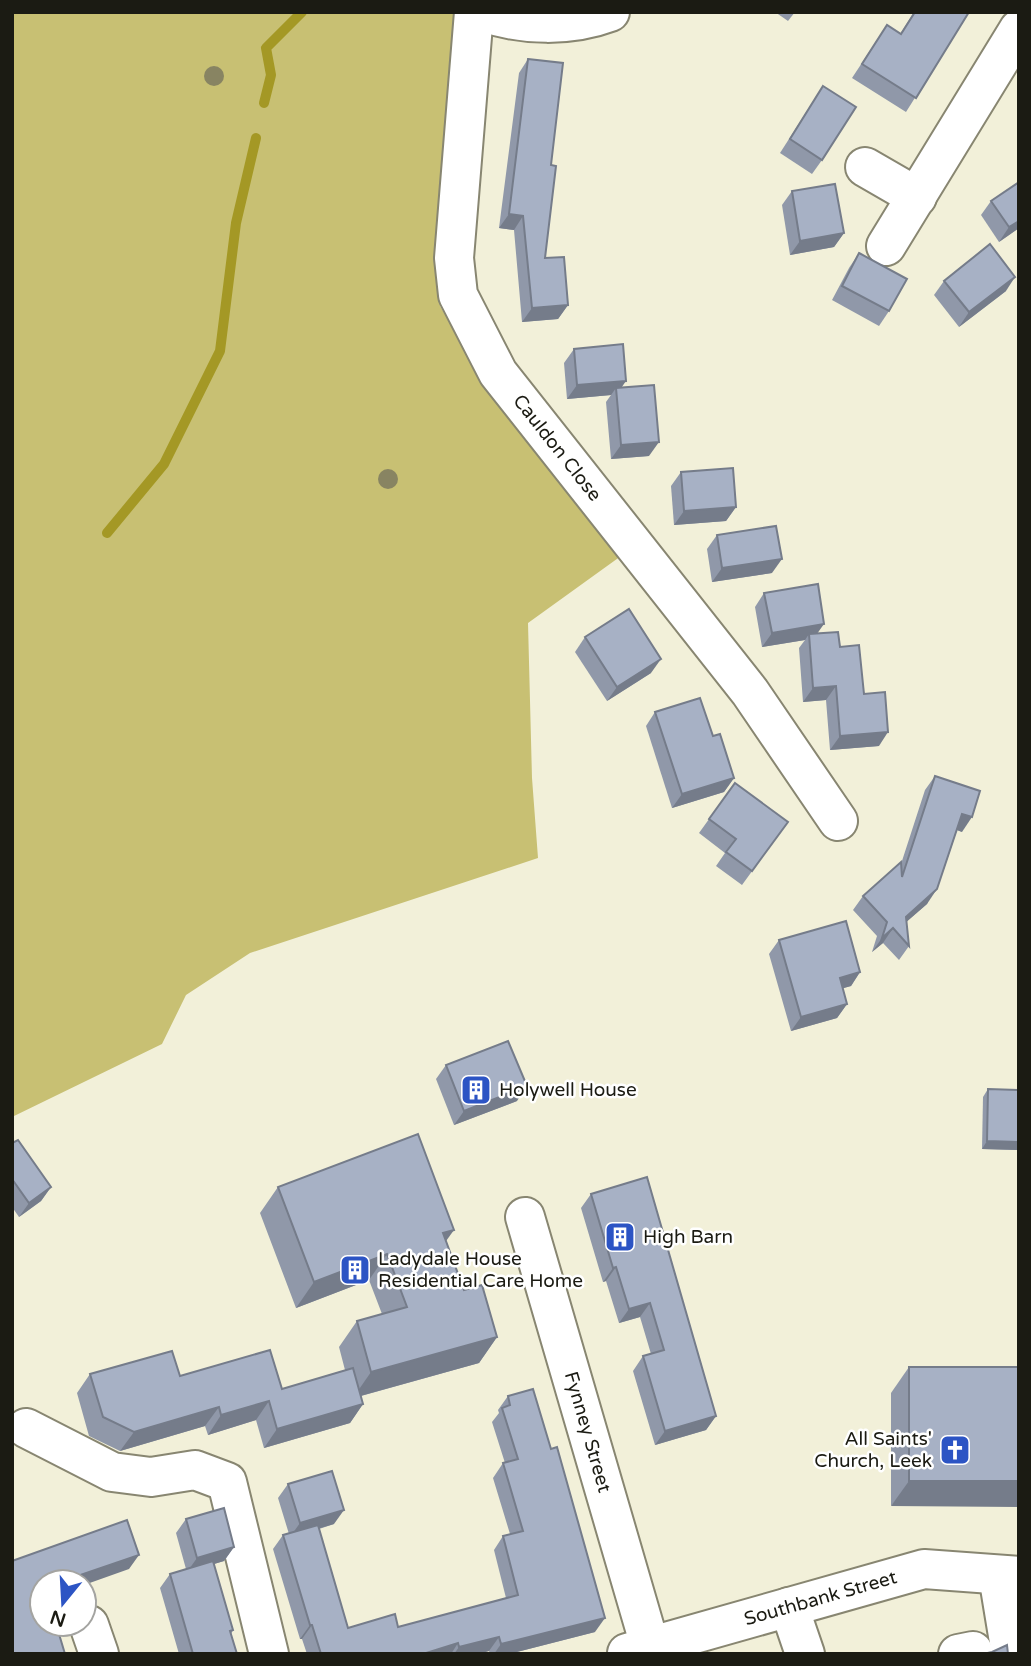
<svg xmlns="http://www.w3.org/2000/svg" width="1031" height="1666" font-family="'Varela Round',sans-serif">
<style>
.green{fill:#c8c073}
.lines{fill:none;stroke-linecap:round;stroke-linejoin:round}
.stream{stroke:#a49825;stroke-width:10}
.minor-casing{stroke:#888671;stroke-width:42}
.minor{stroke:#fff;stroke-width:38}
.tree{fill:#888462}
.wall{fill:#9098a9}
.shaded-wall{fill:#757c8a}
.building{fill:#a7b1c5;stroke:#757c8a;stroke-width:2}
.labels{text-anchor:middle;dominant-baseline:central;stroke-width:5;stroke-linejoin:round;paint-order:stroke}
.street-label{font-size:19px;fill:#1b1b13;stroke:#fff}
.poi-label{font-size:19px;fill:#1b1b13;stroke:#fff;text-anchor:start}
</style>
<rect width="100%" height="100%" fill="#f2f0d9"/>
<polygon class="green" points="12,12 456,12 437,261 440,306 493,396 621,556 528,623 532,778 538,858 250,953 186,995 162,1044 12,1117"/>
<g class="lines">
<g class="stream">
<polyline points="264,103 271,75 266,48 302,12"/>
<polyline points="107,533 164,464 220,351 236,223 256,138"/>
</g>
<g class="minor-casing">
<g id="minor">
<path id="s1" d="M474,12L454,258L458,295L498,373L750,692L838,821"/>
<path d="M483,12C523,26 570,27 610,12"/>
<polyline points="865,167 917,197"/>
<polyline points="886,246 1019,29"/>
<path id="s2" d="M525,1217L650,1646"/>
<polyline points="26,1428 112,1472 151,1477 195,1470 227,1482 269,1654"/>
<polyline points="998,1575 1011,1654"/>
<polyline points="789,1607 805,1654"/>
<polyline points="89,1625 99,1654"/>
<path id="s3" d="M627,1653L924,1569L1019,1576"/>
<polyline points="958,1654 973,1651"/>
</g>
</g>
<use href="#minor" class="minor"/>
</g>
<g class="tree">
<circle cx="214" cy="76" r="10"/>
<circle cx="388" cy="479" r="10"/>
</g>
<g class="wall">
<polygon points="775,12 795,12 788,21"/>
<polygon points="914,12 969,12 906,112 852,78 887,25 900,34"/>
<polygon points="528,59 551,165 545,258 568,305 558,319 522,322 514,230 499,228 519,73"/>
<polygon points="823,86 822,160 812,174 780,153"/>
<polygon points="1019,182 1019,228 999,242 981,215 991,201"/>
<polygon points="792,191 844,233 834,247 790,255 782,205"/>
<polygon points="859,253 889,311 879,326 832,300 849,268"/>
<polygon points="944,281 1006,291 959,327 934,295"/>
<polygon points="574,349 621,388 649,456 611,459 606,402 611,395 567,399 564,363"/>
<polygon points="681,472 736,507 726,521 674,525 671,486"/>
<polygon points="717,535 772,573 712,582 707,549"/>
<polygon points="764,593 817,634 840,647 864,694 879,746 830,750 826,700 803,702 799,648 805,640 762,647 755,607"/>
<polygon points="585,637 651,673 607,701 575,652"/>
<polygon points="655,712 713,736 734,778 724,792 672,808 646,726"/>
<polygon points="935,776 962,832 957,830 927,904 906,922 909,946 899,960 883,943 872,952 877,936 853,910 863,896 901,864 925,790"/>
<polygon points="735,783 788,822 742,885 716,866 725,853 699,833"/>
<polygon points="779,940 860,972 851,986 843,988 847,1004 837,1018 791,1031 769,954"/>
<polygon points="446,1065 517,1101 454,1125 436,1079"/>
<polygon points="988,1089 1019,1090 1019,1150 982,1149 983,1097"/>
<polygon points="12,1143 51,1187 41,1201 19,1217 12,1207"/>
<polygon points="278,1187 446,1241 464,1290 497,1337 479,1363 361,1396 363,1404 350,1423 264,1448 256,1420 208,1435 205,1426 120,1451 89,1436 77,1393 90,1374 180,1376 282,1389 345,1370 339,1347 357,1321 382,1314 369,1280 296,1308 260,1213"/>
<polygon points="591,1194 716,1416 706,1430 655,1445 633,1371 643,1356 651,1354 640,1317 619,1323 606,1281 603,1282 581,1208"/>
<polygon points="909,1367 1019,1367 891,1506 891,1393"/>
<polygon points="508,1396 595,1632 509,1654 490,1654 489,1651 478,1654 307,1654 302,1639 300,1639 273,1549 283,1535 289,1534 278,1498 288,1484 334,1524 319,1529 348,1628 398,1627 506,1598 494,1550 503,1536 510,1534 493,1478 503,1463 505,1463 492,1422 499,1413 498,1410"/>
<polygon points="186,1519 234,1547 224,1561 214,1564 233,1630 231,1634 237,1654 179,1654 160,1588 170,1574 186,1569 176,1533"/>
</g>
<g class="shaded-wall">
<polygon points="509,214 523,216 514,230 499,228"/>
<polygon points="1019,221 1019,228 999,242 1009,227"/>
<polygon points="844,233 834,247 790,255 800,241"/>
<polygon points="1015,277 1006,291 959,327 969,312"/>
<polygon points="568,305 558,319 522,322 532,308"/>
<polygon points="626,381 617,394 616,388 611,395 567,399 577,385"/>
<polygon points="659,442 649,456 611,459 621,445"/>
<polygon points="736,507 726,521 674,525 684,511"/>
<polygon points="782,559 772,573 712,582 722,568"/>
<polygon points="824,624 814,638 809,634 805,640 762,647 772,633"/>
<polygon points="661,659 651,673 607,701 617,687"/>
<polygon points="836,686 826,700 803,702 813,688"/>
<polygon points="888,732 879,746 830,750 840,736"/>
<polygon points="734,778 724,792 672,808 682,794"/>
<polygon points="962,814 972,817 962,832 952,828"/>
<polygon points="937,889 927,904 896,931 906,917"/>
<polygon points="893,928 883,943 872,952 882,938"/>
<polygon points="860,972 851,986 830,992 840,978"/>
<polygon points="847,1004 837,1018 791,1031 801,1017"/>
<polygon points="527,1086 517,1101 454,1125 464,1111"/>
<polygon points="987,1141 1019,1142 1019,1150 982,1149"/>
<polygon points="51,1187 41,1201 19,1217 29,1203"/>
<polygon points="454,1230 436,1255 443,1233"/>
<polygon points="387,1254 369,1280 296,1308 314,1282"/>
<polygon points="616,1267 606,1281 603,1282 613,1268"/>
<polygon points="650,1303 640,1317 619,1323 629,1309"/>
<polygon points="497,1337 479,1363 353,1398 371,1372"/>
<polygon points="269,1401 256,1420 208,1435 221,1415"/>
<polygon points="363,1404 350,1423 264,1448 277,1429"/>
<polygon points="219,1407 205,1426 120,1451 134,1432"/>
<polygon points="716,1416 706,1430 655,1445 665,1431"/>
<polygon points="909,1481 1019,1481 1019,1507 891,1506"/>
<polygon points="344,1510 334,1524 290,1537 300,1523"/>
<polygon points="234,1547 224,1561 187,1572 197,1558"/>
<polygon points="139,1555 129,1569 84,1585 84,1582 60,1582"/>
<polygon points="605,1618 595,1632 509,1654 494,1654 501,1644"/>
<polygon points="310,1625 312,1625 302,1639 300,1639"/>
<polygon points="499,1637 489,1651 478,1654 454,1654 459,1647"/>
<polygon points="458,1643 451,1654 423,1654"/>
</g>
<g class="building">
<polygon points="915,12 969,12 916,98 862,64 887,25 901,34"/>
<polygon points="528,59 563,63 551,165 556,166 545,258 564,257 568,305 532,308 523,216 509,214"/>
<polygon points="823,86 856,107 822,160 790,139"/>
<polygon points="1019,182 1019,221 1009,227 991,201"/>
<polygon points="835,184 844,233 800,241 792,191"/>
<polygon points="990,244 1015,277 969,312 944,281"/>
<polygon points="859,253 907,279 889,311 842,286"/>
<polygon points="623,344 626,381 577,385 574,349"/>
<polygon points="654,385 659,442 621,445 616,388"/>
<polygon points="733,468 736,507 684,511 681,472"/>
<polygon points="776,526 782,559 722,568 717,535"/>
<polygon points="818,584 824,624 772,633 764,593"/>
<polygon points="629,609 661,659 617,687 585,637"/>
<polygon points="838,632 840,647 859,645 864,694 885,692 888,732 840,736 836,686 813,688 809,634"/>
<polygon points="700,698 713,736 720,734 734,778 682,794 655,712"/>
<polygon points="935,776 980,791 972,817 962,814 937,889 906,917 909,946 893,928 882,938 887,922 863,896 901,862 902,877"/>
<polygon points="735,783 788,822 752,871 726,852 736,839 709,819"/>
<polygon points="846,921 860,972 840,978 847,1004 801,1017 779,940"/>
<polygon points="508,1041 527,1086 464,1111 446,1065"/>
<polygon points="988,1089 1019,1090 1019,1142 987,1141"/>
<polygon points="418,1134 454,1230 443,1233 464,1290 482,1285 497,1337 371,1372 357,1321 407,1307 387,1254 314,1282 278,1187"/>
<polygon points="18,1140 51,1187 29,1203 12,1179 12,1143"/>
<polygon points="647,1177 716,1416 665,1431 643,1356 664,1350 650,1303 629,1309 616,1267 613,1268 591,1194"/>
<polygon points="270,1350 282,1389 353,1368 363,1404 277,1429 269,1401 221,1415 219,1407 134,1432 103,1417 90,1374 172,1351 180,1376"/>
<rect x="909" y="1367" width="110" height="114"/>
<polygon points="533,1389 551,1449 557,1447 605,1618 501,1644 499,1637 459,1647 458,1643 423,1654 321,1654 312,1625 310,1625 283,1535 318,1525 348,1628 395,1614 398,1627 518,1595 503,1536 523,1531 503,1463 518,1459 502,1408 510,1405 508,1396"/>
<polygon points="332,1471 344,1510 300,1523 288,1484"/>
<polygon points="224,1508 234,1547 197,1558 186,1519"/>
<polygon points="127,1520 139,1555 60,1582 42,1582 42,1624 56,1624 65,1654 12,1654 12,1561"/>
<polygon points="213,1561 233,1630 230,1631 237,1654 193,1654 170,1574"/>
<polygon points="1007,1645 1008,1654 983,1654 992,1652"/>
</g>
<defs>
<g id="building-square" transform="scale(1.575)"><rect x="-9" y="-9" width="18" height="18" rx="4" fill="#2c54c4" stroke="#fff"/><path d="M-4-6H4V6H1V3H-1V6H-4ZM-2.5-4.3h1.7v1.8h-1.7ZM.8-4.3h1.7v1.8H.8ZM-2.5-1h1.7V.8h-1.7ZM.8-1h1.7V.8H.8Z" fill="#fff"/></g>
<g id="church-square" transform="scale(1.575)"><rect x="-9" y="-9" width="18" height="18" rx="4" fill="#2c54c4" stroke="#fff"/><path d="M-1.2-6h2.4v3.5h3.3v2.4h-3.3V6h-2.4V-.1h-3.3v-2.4h3.3Z" fill="#fff"/></g>
</defs>
<g fill-rule="evenodd">
<use href="#building-square" x="476" y="1090"/>
<use href="#building-square" x="620" y="1237"/>
<use href="#building-square" x="355" y="1270"/>
<use href="#church-square" x="955" y="1450"/>
</g>
<g class="labels">
<g class="street-label">
<text stroke="none"><textPath href="#s1" startOffset="467">Cauldon Close</textPath></text>
<text stroke="none"><textPath href="#s2" startOffset="224">Fynney Street</textPath></text>
<text stroke="none"><textPath href="#s3" startOffset="201">Southbank Street</textPath></text>
</g>
<g class="poi-label">
<text x="499" y="1090">Holywell House</text>
<text x="643" y="1237">High Barn</text>
<text x="378" y="1259">Ladydale House<tspan x="378" dy="22">Residential Care Home</tspan></text>
<text x="932" y="1439" text-anchor="end">All Saints'<tspan x="932" dy="22">Church, Leek</tspan></text>
</g>
</g>
<rect width="1031" height="1666" fill="none" stroke="#1b1b13" stroke-width="28"/>
<g transform="translate(63 1603) rotate(198)"><circle r="33" fill="#ffffff" stroke="#a4a4a1" stroke-width="2"/>
<path d="M0-5L12 26L0 18L-12 26Z" fill="#2c54c4"/>
<text y="-10" font-size="19" font-weight="bold" text-anchor="middle" fill="#1b1b13">N</text>
</g>
</svg>
